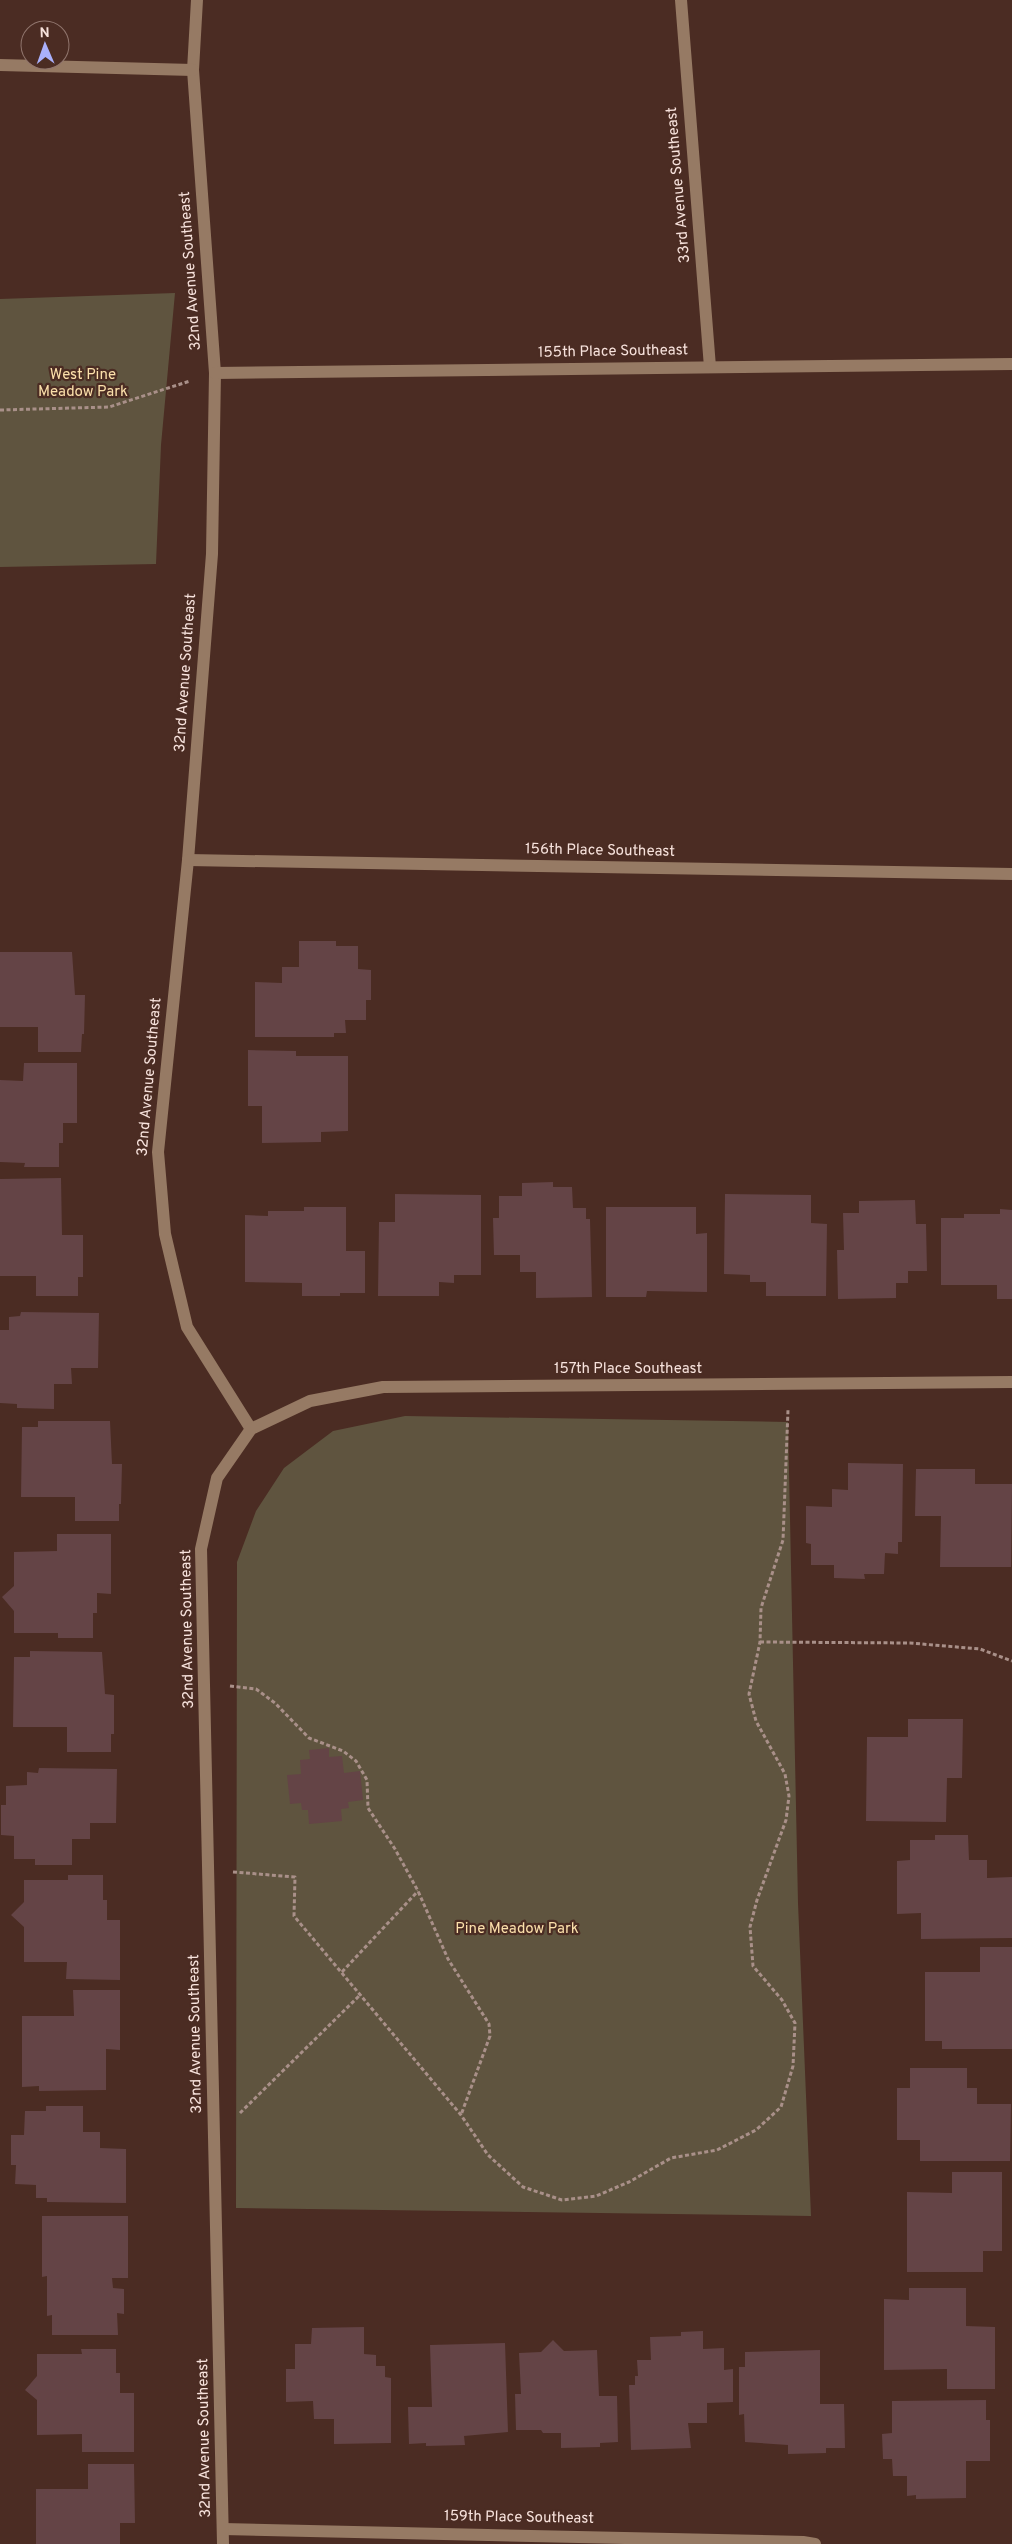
<svg xmlns="http://www.w3.org/2000/svg" width="1012" height="2544" font-family="Overpass,sans-serif">
<style>
.green{fill:#5f543f}
.building{fill:#644446}
.lines{fill:none;stroke-linecap:round;stroke-linejoin:round}
.path{stroke:#a99089;stroke-width:3;stroke-dasharray:4 2.5;stroke-linecap:butt}
.minor{stroke:#967a64;stroke-width:12}
.labels{text-anchor:middle;dominant-baseline:central;stroke-width:4.5;stroke-linejoin:round;paint-order:stroke}
.street-label{font-size:15px;fill:#f7e2dc;stroke:#4b2c23}
.park-label{font-size:15px;fill:#fce0ab;stroke:#4b2c23}
</style>
<rect width="100%" height="100%" fill="#4b2c23"/>
<g class="green">
<polygon points="175,293 161,445 156,564 0,567 0,299"/>
<polygon points="405,1416 788,1422 798,1903 811,2216 236,2208 237,1562 256,1511 284,1468 333,1431"/>
</g>
<g class="building">
<polygon points="299,941 336,941 336,946 358,946 358,969 371,970 371,1000 366,1000 366,1020 345,1020 346,1033 334,1033 334,1037 255,1037 255,982 282,983 282,967 299,967"/>
<polygon points="0,952 72,952 75,995 85,995 84,1034 82,1034 81,1052 38,1052 38,1027 0,1027"/>
<polygon points="248,1050 296,1051 296,1056 348,1056 348,1131 321,1132 321,1142 262,1143 262,1106 248,1106"/>
<polygon points="24,1063 77,1063 77,1123 63,1123 63,1143 59,1143 59,1167 24,1167 25,1163 0,1162 0,1080 23,1081"/>
<polygon points="61,1178 62,1235 83,1235 83,1277 78,1277 78,1296 36,1296 36,1276 0,1276 0,1179"/>
<polygon points="553,1182 553,1187 572,1187 573,1208 586,1208 586,1219 590,1219 592,1297 536,1298 536,1272 520,1272 520,1255 494,1255 493,1218 499,1218 499,1196 522,1196 522,1183"/>
<polygon points="395,1194 481,1195 481,1275 454,1275 454,1283 439,1282 439,1296 378,1296 379,1222 395,1222"/>
<polygon points="725,1194 811,1195 811,1223 827,1224 826,1296 766,1296 766,1282 750,1282 750,1275 724,1274"/>
<polygon points="915,1200 916,1224 926,1224 927,1271 908,1271 908,1283 896,1283 896,1298 838,1299 837,1250 844,1250 843,1213 859,1213 859,1201"/>
<polygon points="304,1207 346,1207 346,1251 365,1251 365,1293 340,1293 340,1296 302,1296 302,1283 245,1282 245,1215 268,1216 268,1211 304,1211"/>
<polygon points="606,1207 696,1207 696,1234 707,1233 707,1292 647,1291 646,1297 606,1297"/>
<polygon points="1000,1209 1012,1210 1012,1299 997,1299 997,1285 941,1285 941,1218 964,1218 964,1214 1000,1214"/>
<polygon points="21,1312 99,1313 98,1368 71,1368 72,1384 54,1384 54,1409 17,1408 17,1404 0,1403 0,1330 9,1330 9,1317 20,1316"/>
<polygon points="38,1421 110,1421 112,1464 122,1464 121,1504 119,1504 119,1521 75,1521 75,1497 21,1497 22,1427 38,1427"/>
<polygon points="848,1463 903,1464 902,1542 898,1542 898,1554 885,1553 884,1574 864,1574 865,1579 834,1578 834,1565 811,1565 811,1544 806,1543 806,1506 832,1507 832,1489 848,1490"/>
<polygon points="916,1469 975,1469 975,1484 1012,1484 1011,1567 940,1567 941,1516 915,1516"/>
<polygon points="57,1534 111,1534 111,1594 97,1593 97,1613 93,1613 93,1638 58,1638 58,1633 14,1633 14,1611 2,1597 14,1586 14,1552 57,1551"/>
<polygon points="30,1651 102,1652 105,1694 114,1695 114,1734 111,1734 111,1752 67,1752 67,1727 13,1727 14,1657 30,1657"/>
<polygon points="908,1719 963,1719 962,1778 947,1778 946,1822 866,1821 867,1737 908,1737"/>
<polygon points="329,1748 329,1757 342,1756 344,1773 360,1771 363,1800 348,1802 349,1808 341,1809 342,1821 309,1824 308,1810 302,1810 301,1803 290,1804 287,1775 301,1774 300,1760 310,1759 309,1750"/>
<polygon points="39,1768 117,1769 116,1823 90,1823 90,1839 72,1839 72,1865 35,1865 35,1859 14,1859 14,1836 1,1835 1,1805 6,1805 6,1786 27,1785 27,1772 38,1773"/>
<polygon points="935,1835 968,1835 969,1860 987,1860 987,1878 1012,1877 1012,1938 921,1939 921,1913 897,1914 897,1861 910,1860 910,1840 935,1840"/>
<polygon points="68,1875 103,1875 103,1900 107,1900 107,1920 120,1920 120,1980 66,1979 67,1962 24,1962 24,1927 11,1915 24,1902 24,1880 68,1880"/>
<polygon points="980,1947 1012,1947 1012,2049 942,2049 942,2041 925,2041 925,1972 980,1972"/>
<polygon points="73,1990 120,1990 120,2050 106,2049 106,2090 39,2091 39,2086 22,2087 22,2016 74,2016"/>
<polygon points="910,2068 967,2068 967,2088 977,2088 977,2104 1011,2104 1010,2161 920,2161 920,2140 897,2140 897,2088 910,2088"/>
<polygon points="46,2106 83,2106 83,2132 100,2132 100,2148 126,2149 126,2203 47,2202 47,2198 36,2198 36,2185 15,2184 16,2165 11,2165 11,2135 24,2135 25,2111 46,2111"/>
<polygon points="952,2172 1002,2172 1002,2251 983,2251 983,2272 907,2272 907,2192 952,2193"/>
<polygon points="42,2216 128,2216 128,2278 112,2278 113,2288 124,2289 124,2314 117,2313 118,2335 52,2335 52,2315 47,2316 47,2276 42,2277"/>
<polygon points="909,2288 966,2288 966,2326 995,2327 995,2389 947,2389 947,2369 884,2370 884,2299 909,2300"/>
<polygon points="364,2327 364,2354 376,2355 376,2366 385,2366 385,2377 391,2378 391,2443 334,2444 334,2419 314,2419 313,2401 286,2402 286,2369 295,2369 295,2344 311,2344 312,2328"/>
<polygon points="703,2331 703,2349 724,2348 724,2370 733,2369 733,2402 707,2403 707,2423 688,2423 691,2448 631,2450 629,2385 635,2385 635,2376 638,2376 637,2360 651,2360 650,2337 681,2336 681,2332"/>
<polygon points="553,2340 564,2351 597,2350 599,2396 617,2396 618,2442 600,2443 600,2447 561,2448 561,2433 543,2433 541,2430 516,2430 515,2394 521,2394 519,2353 541,2352"/>
<polygon points="505,2343 508,2432 464,2436 465,2445 426,2446 426,2443 409,2444 408,2407 432,2407 430,2345"/>
<polygon points="81,2349 116,2349 116,2373 120,2373 120,2393 134,2393 134,2452 82,2452 82,2434 37,2435 37,2400 25,2390 37,2376 37,2354 82,2354"/>
<polygon points="820,2350 820,2404 844,2404 845,2448 826,2448 826,2453 788,2454 788,2445 745,2442 744,2414 739,2415 739,2367 745,2367 745,2352"/>
<polygon points="986,2400 986,2420 990,2420 990,2461 966,2461 966,2498 916,2499 916,2495 907,2496 907,2476 893,2476 892,2459 883,2459 882,2434 892,2433 892,2401"/>
<polygon points="88,2464 134,2464 135,2523 120,2523 120,2544 36,2544 36,2489 88,2489"/>
</g>
<g class="lines">
<g class="path">
<polyline points="0,410 109,407 190,381"/>
<polyline points="760,1642 910,1643 980,1649 1012,1661"/>
<polyline points="230,1686 256,1689 275,1703 309,1738 343,1751 356,1761 367,1780 368,1808 395,1849 418,1891 448,1959 489,2024 490,2036 461,2115"/>
<polyline points="233,1872 295,1877 294,1916 461,2115 488,2155 523,2187 562,2200 596,2196 629,2182 671,2158 717,2150 756,2130 781,2107 793,2066 795,2023 782,2000 753,1966 750,1927 757,1900 786,1820 789,1796 785,1774 756,1721 749,1694 760,1642 761,1608 783,1540 788,1410"/>
<polyline points="342,1972 418,1891"/>
<polyline points="240,2113 361,1994"/>
</g>
<g class="minor">
<polyline points="197,0 193,70 215,373 212,554 188,860 158,1152 165,1234 187,1327 251,1429"/>
<polyline points="681,0 710,367"/>
<polyline points="0,65 193,70"/>
<polyline points="215,373 1012,364"/>
<polyline points="188,860 1012,874"/>
<polyline points="223,2529 803,2542 815,2544"/>
<polyline points="223,2544 201,1549 217,1478 251,1429 310,1401 383,1387 1012,1382"/>
</g>
</g>
<g class="labels">
<g class="street-label">
<text transform="translate(679 185) rotate(-95)">33rd Avenue Southeast</text>
<text transform="translate(191 271) rotate(-94)">32nd Avenue Southeast</text>
<text transform="translate(613 352) rotate(-1)">155th Place Southeast</text>
<text transform="translate(186 673) rotate(-86)">32nd Avenue Southeast</text>
<text transform="translate(600 851) rotate(1)">156th Place Southeast</text>
<text transform="translate(150 1077) rotate(-85)">32nd Avenue Southeast</text>
<text x="628" y="1369">157th Place Southeast</text>
<text transform="translate(188 1629) rotate(-91)">32nd Avenue Southeast</text>
<text transform="translate(196 2034) rotate(-91)">32nd Avenue Southeast</text>
<text transform="translate(205 2438) rotate(-91)">32nd Avenue Southeast</text>
<text transform="translate(519 2518) rotate(1)">159th Place Southeast</text>
</g>
<g class="park-label">
<text x="83" y="375">West Pine<tspan x="83" dy="17">Meadow Park</tspan></text>
<text x="517" y="1929">Pine Meadow Park</text>
</g>
</g>
<g transform="translate(45 45) rotate(358)"><circle r="24" fill="#4b2c23" stroke="#90756d"/>
<path d="M0-4L9 19L0 12L-9 19Z" fill="#aab0fb"/>
<text y="-8" font-size="14" font-weight="bold" text-anchor="middle" fill="#f7e2dc">N</text>
</g>
</svg>
